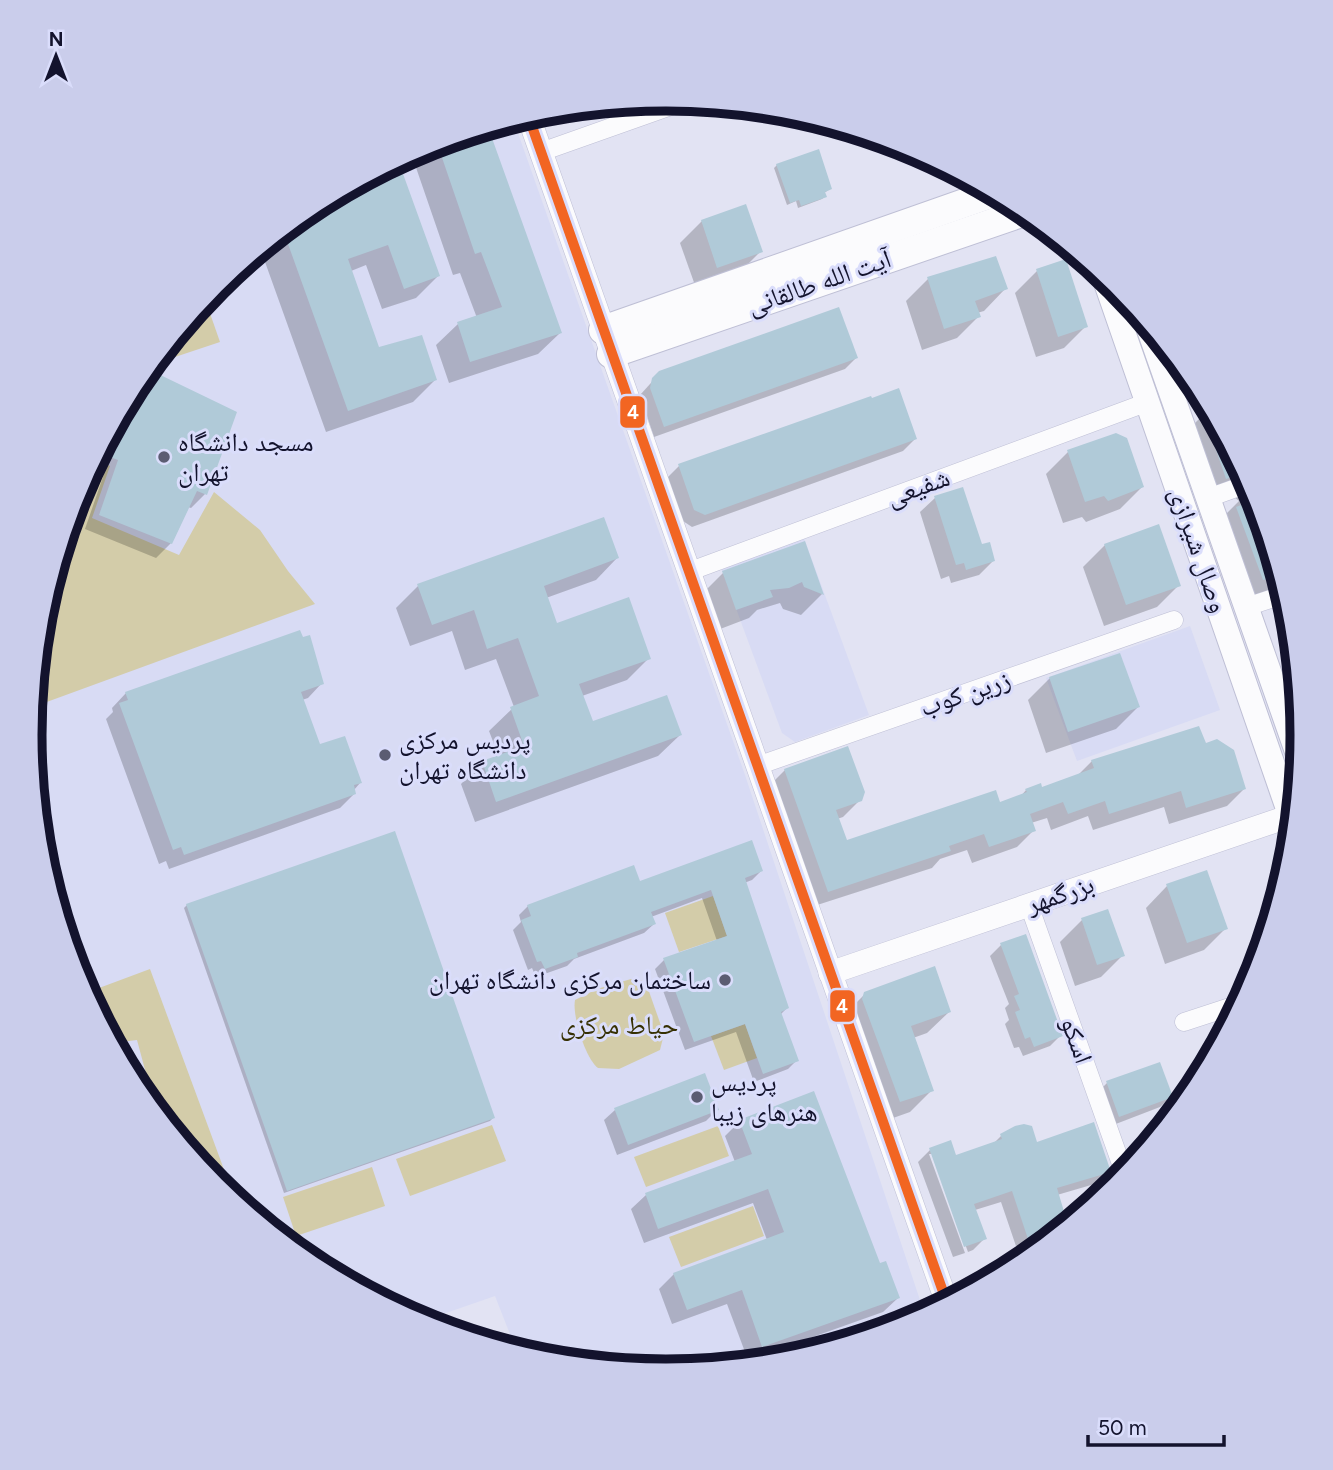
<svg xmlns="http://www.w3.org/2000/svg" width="1333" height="1470" font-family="Figtree,'Noto Naskh Arabic',sans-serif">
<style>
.built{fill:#d8dbf4}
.green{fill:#d3cca9}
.shadow{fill:#0003}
.building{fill:#b0cad8}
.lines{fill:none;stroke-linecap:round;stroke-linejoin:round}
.minor-casing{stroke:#bebfd5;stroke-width:19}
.tertiary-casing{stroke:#bebfd5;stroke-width:24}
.secondary-casing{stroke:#bebfd5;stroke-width:26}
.primary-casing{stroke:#bebfd5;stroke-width:30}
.minor{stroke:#fbfbfd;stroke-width:18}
.tertiary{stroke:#fbfbfd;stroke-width:23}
.secondary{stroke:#fbfbfd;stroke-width:24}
.primary{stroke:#fbfbfd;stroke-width:28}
.bus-1-casing{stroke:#daddfb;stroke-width:16}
.bus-1{stroke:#f26522;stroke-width:10}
.poi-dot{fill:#5b5c72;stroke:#daddfb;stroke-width:2.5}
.labels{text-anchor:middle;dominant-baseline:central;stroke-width:6;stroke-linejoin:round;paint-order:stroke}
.street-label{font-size:26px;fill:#13132d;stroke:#daddfb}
.poi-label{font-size:26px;fill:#13132d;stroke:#daddfb;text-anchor:start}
.park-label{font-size:26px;fill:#363003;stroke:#daddfb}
.rim{fill:none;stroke:#13132d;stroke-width:9}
.line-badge{stroke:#daddfb;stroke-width:2.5}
.badge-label{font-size:19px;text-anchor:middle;font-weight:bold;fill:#fff}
</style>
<rect width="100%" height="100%" fill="#e2e3f3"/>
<g class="built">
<polygon points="513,119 745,775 925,1315 910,1323 808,1354 566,1362 542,1359 517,1352 495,1296 420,1322 312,1264 216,1185 137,1088 78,978 42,859 30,735 42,610 78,491 137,381 217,284 313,205 423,147"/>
<polygon points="804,538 869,715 795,742 782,733 721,568"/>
<polygon points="1190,626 1220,710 1077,761 1046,678"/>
</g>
<g class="green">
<polygon points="205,299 220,342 151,365"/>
<polygon points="96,459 110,466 92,518 179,555 214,492 260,530 288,571 315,604 33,707 42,610 78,491"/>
<polygon points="713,896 727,936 679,952 665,913"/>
<polygon points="150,969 236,1202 216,1185 143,1096 151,1092 137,1040 113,1043 94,1007 91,991"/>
<path d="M631,979L641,980L646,983L664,1034L660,1050L619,1069L598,1068C585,1058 572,1015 575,1000L597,989Z"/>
<polygon points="745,1024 757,1058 724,1070 711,1036"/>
<polygon points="492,1125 506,1161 410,1196 396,1159"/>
<polygon points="718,1126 729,1156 646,1187 634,1157"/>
<polygon points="372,1167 385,1206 296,1236 283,1197"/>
<polygon points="753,1206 764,1236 681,1267 669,1237"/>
</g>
<g class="shadow">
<polygon points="486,127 560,333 538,354 449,383 436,345 458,324 477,318 460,273 453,275 411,153 423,147"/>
<polygon points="397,161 438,276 416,298 382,309 366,265 351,271 378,349 435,380 413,402 326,432 260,248 313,205 343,193 342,190"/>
<polygon points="777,165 830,189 824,193 825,196 822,199 798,208 796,201 787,205 774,168"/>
<polygon points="702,221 761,251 739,273 696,288 680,243"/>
<polygon points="995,258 1005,289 984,311 977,313 979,316 957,338 922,350 906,301 928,279"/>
<polygon points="1037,271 1086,326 1064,348 1036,357 1015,293"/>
<polygon points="856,358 845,369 654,437 640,395 660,373"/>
<polygon points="150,372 205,494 191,508 188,507 171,543 156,558 85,529 104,474 90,469 137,381 142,375"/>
<polygon points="1212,411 1255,492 1284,586 1248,605 1218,522 1239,501 1229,493 1204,500 1182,436 1204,414"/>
<polygon points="1116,435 1142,487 1120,509 1086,522 1082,517 1063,523 1046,474 1068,452"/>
<polygon points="915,439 903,451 692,527 683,521 667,478 679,466"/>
<polygon points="935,498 993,561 979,575 951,583 949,576 941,579 920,512"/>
<polygon points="804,543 822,594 801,615 783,609 780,603 757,610 749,618 715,631 701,595 723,573"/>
<polygon points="1105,545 1179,585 1157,607 1104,626 1083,567"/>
<polygon points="617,558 596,580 546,598 556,625 649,658 627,680 582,696 592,724 680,735 658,756 475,822 461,784 483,762 499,757 489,731 514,707 496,659 465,670 452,631 410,646 396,608 418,586"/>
<polygon points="1297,674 1303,734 1278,693"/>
<polygon points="1050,678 1138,707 1116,729 1046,753 1028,700"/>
<polygon points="322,683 308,698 302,700 319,746 360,783 354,790 355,793 340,808 169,869 166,861 159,864 106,719 113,712 112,708 126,693"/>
<polygon points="1205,745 1244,789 1227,806 1169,824 1164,807 1093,830 1088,816 1051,830 1047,818 1031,823 1034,830 1017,847 972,863 967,850 940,859 932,868 811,907 768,787 785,770 860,800 843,817 837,819 846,843 998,804 1020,797 1026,790 1041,789 1077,776 1092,761"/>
<polygon points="761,871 752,880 744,883 787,1008 780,1015 797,1060 788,1069 754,1082 736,1032 685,1050 655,969 664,960 717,941 702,898 651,917 654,924 644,933 574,959 567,966 536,977 532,968 528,970 513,930 521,922 519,915 528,906 639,883"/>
<polygon points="1167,886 1226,928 1204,950 1165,964 1146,908"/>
<polygon points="187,905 493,1118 490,1121 284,1193 184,908"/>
<polygon points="69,911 80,949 72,958 59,915"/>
<polygon points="1082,920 1123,955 1101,977 1075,986 1060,942"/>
<polygon points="1001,945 1061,1035 1050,1046 1023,1056 1019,1047 1014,1048 1005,1024 1009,1020 1005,1008 1009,1004 990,956"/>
<polygon points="865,994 949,1012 927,1033 913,1038 932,1090 910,1112 879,1123 843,1016"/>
<polygon points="1107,1083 1171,1097 1160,1107 1108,1127 1096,1094"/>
<polygon points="615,1110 717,1110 706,1121 617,1155 604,1120"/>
<polygon points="740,1121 879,1265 898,1298 883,1312 748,1360 727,1304 672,1324 659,1289 674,1274 767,1240 753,1203 644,1243 631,1209 646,1195 735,1162 725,1136"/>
<polygon points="1001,1136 1036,1144 1109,1171 1098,1183 1057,1195 1067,1226 1032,1255 1020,1258 1001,1202 975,1210 985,1238 973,1250 968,1252 932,1154 929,1154 965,1253 953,1257 918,1162 930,1150 950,1143 955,1157 993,1144"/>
<polygon points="1153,1142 1127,1172 1125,1166 1132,1159 1131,1157 1143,1145"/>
</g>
<g class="building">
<polygon points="488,127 562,333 470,362 457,322 502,307 481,252 475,254 437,143"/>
<polygon points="819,149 832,189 825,192 827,197 801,206 799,200 790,203 776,164"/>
<polygon points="398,160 440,276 404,289 388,245 348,259 379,347 422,335 437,380 348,411 283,230 313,205 330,196 368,183 367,177"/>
<polygon points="746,204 763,252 717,268 701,220"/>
<polygon points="996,256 1008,289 975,301 981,317 944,329 927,277"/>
<polygon points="1066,259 1088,327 1058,337 1036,269"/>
<polygon points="839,307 858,358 664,427 650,388 652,378 659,371"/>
<polygon points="150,370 237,412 207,495 197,491 172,544 99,515 118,460 99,453 137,381 145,372"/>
<polygon points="899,388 917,439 705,515 694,510 678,464 871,396 872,398"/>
<polygon points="1209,406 1226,438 1245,473 1226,479 1202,409"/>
<polygon points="1116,433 1127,438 1144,487 1108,501 1104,496 1085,502 1067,450"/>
<polygon points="963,487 982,544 990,542 995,561 966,570 964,563 956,565 934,496"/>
<polygon points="1255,493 1280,576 1263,580 1236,507 1241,505 1239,499"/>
<polygon points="604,517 619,558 544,586 557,623 629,597 651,659 579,684 593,721 667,695 682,735 496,802 482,761 524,746 510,707 539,696 518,638 487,649 474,610 432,625 417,584"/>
<polygon points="1159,524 1181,586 1126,605 1104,544"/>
<polygon points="805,541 824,595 804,587 802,582 789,588 770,590 773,597 736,610 722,571"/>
<polygon points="300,630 303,637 310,635 324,684 301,692 320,744 345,736 362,783 354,785 356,794 184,855 181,847 173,850 119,703 128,700 125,692"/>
<polygon points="1120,653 1140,707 1068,732 1049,677"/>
<polygon points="1199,726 1206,743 1217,739 1234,750 1246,789 1186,808 1181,791 1109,814 1105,801 1068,814 1063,802 1030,814 1036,831 989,847 984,834 949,846 951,851 828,892 784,769 848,746 865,792 862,801 836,810 847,840 996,790 1000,802 1027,792 1025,789 1041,783 1042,787 1094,768 1091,760"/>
<polygon points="395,831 495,1118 287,1191 186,904"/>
<polygon points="752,840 763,871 745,878 789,1008 781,1012 799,1061 763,1074 745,1024 694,1042 663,958 727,936 711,890 651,912 656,924 577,953 578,957 545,969 541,961 537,962 521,920 531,916 527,905 634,865 640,881"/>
<polygon points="1207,870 1228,929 1187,943 1166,884"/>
<polygon points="1108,909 1125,956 1097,965 1081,918"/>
<polygon points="1026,934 1063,1036 1034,1047 1030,1037 1025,1039 1015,1012 1020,1010 1014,996 1019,994 1000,943"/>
<polygon points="935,966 951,1012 911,1026 934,1091 900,1102 862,999 864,992"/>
<polygon points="1160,1062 1173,1097 1119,1117 1106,1081"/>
<polygon points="705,1073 719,1110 628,1145 614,1108"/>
<polygon points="814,1091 880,1263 886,1261 900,1298 762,1347 742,1290 687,1310 673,1273 784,1232 768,1189 658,1229 645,1193 752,1154 739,1120"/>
<polygon points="1094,1122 1111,1172 1057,1188 1068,1225 1046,1244 1031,1248 1012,1191 974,1204 987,1239 964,1247 929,1148 951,1140 956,1155 1002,1139 1000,1134 1015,1126 1024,1124 1032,1126 1037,1142"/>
</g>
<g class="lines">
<g class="minor-casing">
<g id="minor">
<polyline points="541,152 688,100"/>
<polyline points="1208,498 1250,483"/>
<polyline points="688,572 1148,402"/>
<polyline points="1246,607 1286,594"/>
<polyline points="757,766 1174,620"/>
<polyline points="1029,905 1125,1175"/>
<polyline points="1184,1022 1242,1003"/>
</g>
</g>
<g class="tertiary-casing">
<g id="tertiary">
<polyline points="528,115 947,1303"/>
<polyline points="830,973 1290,816"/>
</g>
</g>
<g class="secondary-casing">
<g id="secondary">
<polyline points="1103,274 1294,826"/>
<polyline points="1146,321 1301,763"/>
</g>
</g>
<g class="primary-casing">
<g id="primary">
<polyline points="603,330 996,192"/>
<polyline points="611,354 1027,211"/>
</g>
</g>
<use href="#minor" class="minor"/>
<use href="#tertiary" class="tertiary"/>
<use href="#secondary" class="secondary"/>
<use href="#primary" class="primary"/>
<g class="bus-1-casing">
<polyline id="bus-1" points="528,115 947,1303"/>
</g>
<use href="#bus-1" class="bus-1"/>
</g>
<g class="poi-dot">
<circle cx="164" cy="457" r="7"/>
<circle cx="385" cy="755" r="7"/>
<circle cx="725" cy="980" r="7"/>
<circle cx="697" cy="1097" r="7"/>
</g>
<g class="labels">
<g class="street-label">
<text transform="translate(819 282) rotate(-19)">آیت الله طالقانی</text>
<text transform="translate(918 487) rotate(-20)">شفیعی</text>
<text transform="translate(1199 550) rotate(71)">وصال شیرازی</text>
<text transform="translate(965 693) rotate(-19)">زرین کوب</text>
<text transform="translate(1060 894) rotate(-19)">بزرگمهر</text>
<text transform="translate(1077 1040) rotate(70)">اسکو</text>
</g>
<g class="poi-label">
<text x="178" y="442">مسجد دانشگاه<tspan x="178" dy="30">تهران</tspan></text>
<text x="399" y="740">پردیس مرکزی<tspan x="399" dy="30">دانشگاه‌ تهران</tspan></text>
<text x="711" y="980" text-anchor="end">ساختمان مرکزی دانشگاه تهران</text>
<text x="711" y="1082">پردیس<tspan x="711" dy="30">هنرهای زیبا</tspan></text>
</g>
<g class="park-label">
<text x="619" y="1025">حیاط مرکزی</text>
</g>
</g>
<path d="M0 0H1333V1470H0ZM42 735a624 624 0 1 1 1248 0a624 624 0 1 1-1248 0Z" fill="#cacdeb" fill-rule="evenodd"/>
<path class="rim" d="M42 735a624 624 0 1 1 1248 0a624 624 0 1 1-1248 0Z"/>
<g class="line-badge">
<rect x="619" y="395" width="27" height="34" rx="7" fill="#f26522"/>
<rect x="829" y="989" width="27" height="34" rx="7" fill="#f26522"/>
</g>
<g class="badge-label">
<text x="633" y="419">4</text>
<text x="842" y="1013">4</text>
</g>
<g transform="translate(56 56)" stroke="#daddfb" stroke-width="5" paint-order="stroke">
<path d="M0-5L12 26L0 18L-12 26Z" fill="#13132d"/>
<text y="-10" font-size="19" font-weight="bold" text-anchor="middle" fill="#13132d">N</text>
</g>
<path d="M1088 1435v10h136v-10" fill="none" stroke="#13132d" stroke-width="3.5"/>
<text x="1098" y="1435" font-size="21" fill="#13132d" stroke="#daddfb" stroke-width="5" paint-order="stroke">50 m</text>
</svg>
